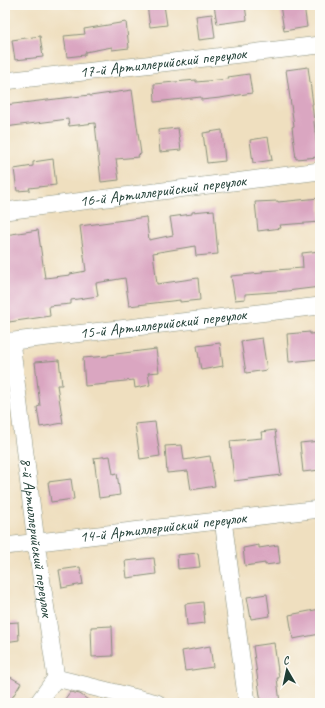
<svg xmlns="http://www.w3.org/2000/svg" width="325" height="708" font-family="Caveat,sans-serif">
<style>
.building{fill:#daa6c1}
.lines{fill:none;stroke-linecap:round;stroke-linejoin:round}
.minor-casing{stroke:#878e7a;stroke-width:18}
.minor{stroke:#fff;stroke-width:17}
.labels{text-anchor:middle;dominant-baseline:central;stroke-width:3.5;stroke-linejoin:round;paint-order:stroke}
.street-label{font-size:16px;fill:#1f3d34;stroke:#fdfcf7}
</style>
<rect width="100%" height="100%" fill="#fdfcf7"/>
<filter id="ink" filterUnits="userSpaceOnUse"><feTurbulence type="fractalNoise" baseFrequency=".025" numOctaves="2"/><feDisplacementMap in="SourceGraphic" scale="8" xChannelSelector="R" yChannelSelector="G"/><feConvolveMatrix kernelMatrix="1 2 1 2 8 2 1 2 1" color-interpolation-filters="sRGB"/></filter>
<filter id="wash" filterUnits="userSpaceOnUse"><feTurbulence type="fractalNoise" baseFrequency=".012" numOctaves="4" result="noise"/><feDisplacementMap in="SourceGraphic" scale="16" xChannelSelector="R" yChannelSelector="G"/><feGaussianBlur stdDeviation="0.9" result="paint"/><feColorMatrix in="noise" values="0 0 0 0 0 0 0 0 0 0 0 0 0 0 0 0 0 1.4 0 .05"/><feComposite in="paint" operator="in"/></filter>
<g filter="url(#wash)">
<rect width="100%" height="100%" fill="#efdfbf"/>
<g id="blocks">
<g class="building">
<polygon points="147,5 164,5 167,25 150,27"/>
<polygon points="214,5 245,5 247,20 217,24"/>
<polygon points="280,5 304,5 307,27 284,31"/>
<polygon points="212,14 215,38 199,40 196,16"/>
<polygon points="126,22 129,48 112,50 112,47 85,52 85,55 67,57 64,36 85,34 84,29"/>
<polygon points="40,36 43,57 15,60 12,40"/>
<polygon points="308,67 313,104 312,104 318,157 296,159 292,127 294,126 286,70"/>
<polygon points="249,74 252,93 220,98 201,100 201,97 155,102 154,84 196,80 196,82 229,79 228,77"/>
<polygon points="132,90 141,154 138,155 139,157 116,159 119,180 101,182 95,123 69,126 68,119 5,127 5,105 90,95 90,96"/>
<polygon points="178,128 181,150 160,152 158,130"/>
<polygon points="222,130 225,161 207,163 203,133"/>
<polygon points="268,137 272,160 253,163 250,140"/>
<polygon points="53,159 56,185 29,188 30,190 17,191 14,169 33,166 33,162"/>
<polygon points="320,198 320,222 280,225 281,228 258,231 255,202 278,201 278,202"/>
<polygon points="214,210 218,254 196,256 195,246 153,253 157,284 198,278 200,300 180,302 180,300 129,306 125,278 96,283 98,296 71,300 71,304 49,306 50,316 9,322 5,292 5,235 38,230 45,278 70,275 70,274 86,271 80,226 146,217 149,240 173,235 170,217 192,214 192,212"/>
<polygon points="320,251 320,287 287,291 245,294 245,299 235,300 231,276 262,273 262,271 303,268 302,253"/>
<polygon points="310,332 310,334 320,333 320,359 289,362 287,334"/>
<polygon points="262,338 267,370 246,373 241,341"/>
<polygon points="220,343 223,366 201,370 197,346"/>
<polygon points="156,349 159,372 148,373 150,385 135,388 134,380 107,383 107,384 85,386 83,358 108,356 108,355"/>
<polygon points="59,360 62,385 57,385 63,423 40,427 37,407 40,406 35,362"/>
<polygon points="155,422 160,456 140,459 135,424"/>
<polygon points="275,430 281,475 234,481 230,441 262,438 261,432"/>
<polygon points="320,441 320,470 303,472 300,443"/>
<polygon points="182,445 184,460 210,456 215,486 191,490 188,471 167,473 165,446"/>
<polygon points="110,456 113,474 117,473 120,495 99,498 94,458"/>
<polygon points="71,479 74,499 51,502 48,482"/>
<polygon points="259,545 259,548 278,545 280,563 265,565 265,563 245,566 243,548"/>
<polygon points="198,553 200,567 178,569 177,555"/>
<polygon points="154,558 156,574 127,578 125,561"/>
<polygon points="80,567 83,584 62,588 59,570"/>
<polygon points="267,594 270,616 251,619 247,597"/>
<polygon points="203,602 205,623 187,625 185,604"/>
<polygon points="320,609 320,634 293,639 289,615"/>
<polygon points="18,622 19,640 5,642 5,623"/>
<polygon points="112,626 113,656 92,657 91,627"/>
<polygon points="274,643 279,678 277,678 280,703 261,703 253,646"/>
<polygon points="210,646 213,667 185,671 182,651"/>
<polygon points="5,674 21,683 9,703 5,703"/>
<polygon points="70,692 80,694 92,703 62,703"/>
</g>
</g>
</g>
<g filter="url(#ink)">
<use href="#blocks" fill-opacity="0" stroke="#878e7a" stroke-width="1"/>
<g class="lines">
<g class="minor-casing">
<g id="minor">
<path id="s1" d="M5,81L320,45"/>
<path id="s2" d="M5,211L320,171"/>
<path id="s3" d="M11,341L36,542L56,678L38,703"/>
<path id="s4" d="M5,342L320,306"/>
<polyline points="223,520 247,703"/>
<path id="s5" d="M5,546L320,509"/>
<polyline points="56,678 157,703"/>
</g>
</g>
<use href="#minor" class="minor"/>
</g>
</g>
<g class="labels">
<g class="street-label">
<text stroke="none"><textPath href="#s1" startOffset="159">17-й Артиллерийский переулок</textPath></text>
<text stroke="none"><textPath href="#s2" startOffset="159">16-й Артиллерийский переулок</textPath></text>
<text stroke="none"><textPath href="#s4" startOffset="159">15-й Артиллерийский переулок</textPath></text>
<text stroke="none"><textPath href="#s5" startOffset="159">14-й Артиллерийский переулок</textPath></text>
<text stroke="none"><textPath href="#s3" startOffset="198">8-й Артиллерийский переулок</textPath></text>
</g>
</g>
<rect width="325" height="708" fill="none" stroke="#fdfcf7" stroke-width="20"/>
<g transform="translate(287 670) rotate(351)" stroke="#fdfcf7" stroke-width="3" paint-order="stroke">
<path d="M0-3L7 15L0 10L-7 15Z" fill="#1f3d34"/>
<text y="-6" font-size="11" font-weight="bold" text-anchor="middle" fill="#1f3d34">С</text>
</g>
</svg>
